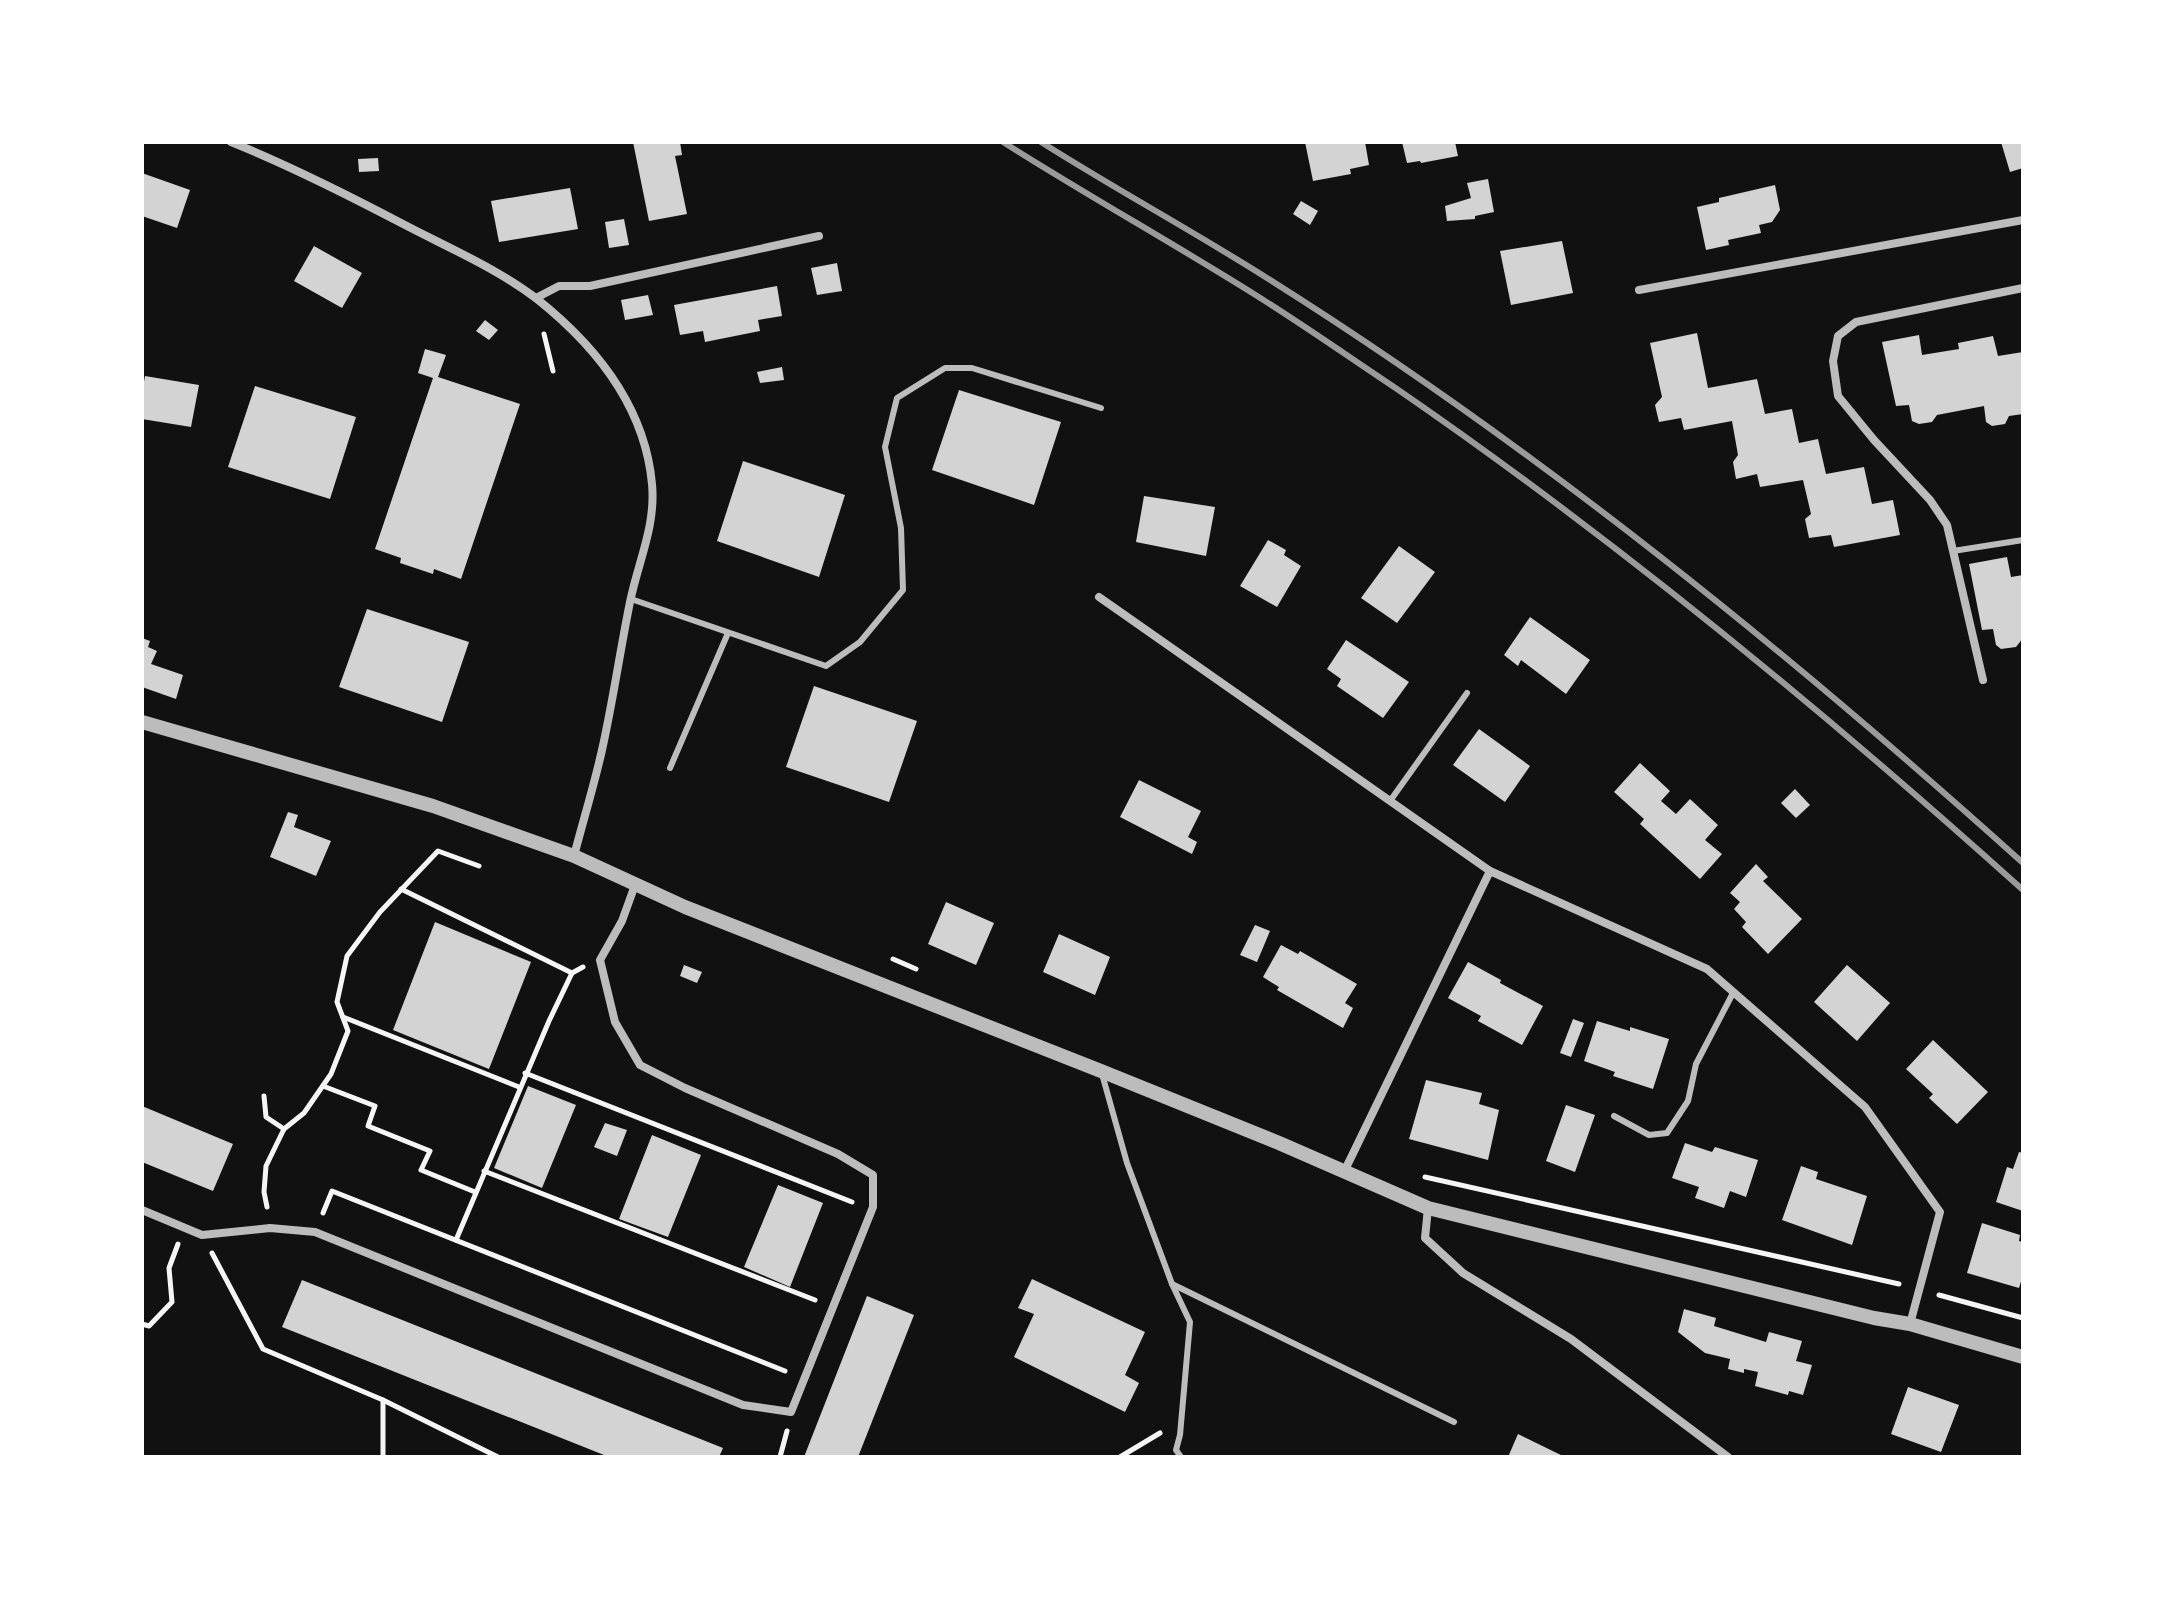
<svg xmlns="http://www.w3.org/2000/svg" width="2165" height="1599" font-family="'Asap Condensed',sans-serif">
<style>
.building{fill:#d3d3d3}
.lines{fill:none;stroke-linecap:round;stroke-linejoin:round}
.path{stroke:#f5f5f5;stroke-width:5}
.service{stroke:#bcbcbc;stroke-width:6}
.minor{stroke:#bcbcbc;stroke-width:8}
.tertiary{stroke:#bcbcbc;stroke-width:14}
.rail{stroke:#9a9a9a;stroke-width:6}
</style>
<rect width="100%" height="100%" fill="#111"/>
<g class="building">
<polygon points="633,142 680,142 682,155 675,156 687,214 649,221"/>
<polygon points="1305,142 1365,142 1369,165 1350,169 1351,174 1313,181"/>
<polygon points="1402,142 1455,142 1458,156 1421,163 1420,161 1407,163"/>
<polygon points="2001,142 2023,142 2023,168 2010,172"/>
<polygon points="378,158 379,171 359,172 358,159"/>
<polygon points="142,173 190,190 177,228 142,216"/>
<polygon points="1488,179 1494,212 1475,216 1475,219 1447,221 1445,206 1471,198 1467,183"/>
<polygon points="1775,185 1780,210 1772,222 1759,225 1761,233 1728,240 1729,245 1706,250 1697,207 1719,202 1719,198"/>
<polygon points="570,188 578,229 499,242 491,201"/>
<polygon points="1301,201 1318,211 1310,225 1293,214"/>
<polygon points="624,219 629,245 609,248 605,222"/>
<polygon points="1562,241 1573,293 1511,305 1500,251"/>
<polygon points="314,246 362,273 342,308 294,281"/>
<polygon points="837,263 842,291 817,295 811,268"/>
<polygon points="777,286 782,316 758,320 760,331 705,342 703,331 680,335 674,305"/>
<polygon points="648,295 653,315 625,320 621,300"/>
<polygon points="485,320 498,330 489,340 476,331"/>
<polygon points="1697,333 1708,388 1757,379 1765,414 1792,409 1799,443 1818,439 1826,474 1864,467 1872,504 1893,500 1900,535 1834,547 1831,535 1809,538 1805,519 1811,514 1803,480 1760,487 1757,474 1736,479 1733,462 1738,455 1732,421 1684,430 1681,418 1659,422 1655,405 1662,397 1650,343"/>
<polygon points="1919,335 1922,355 1959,349 1958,343 1993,336 1998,356 2023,352 2023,414 2009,416 2005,424 1992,426 1986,422 1984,406 1937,415 1932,422 1919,424 1912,421 1909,405 1896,406 1882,342"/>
<polygon points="425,349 446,355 438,377 520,404 461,579 434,569 433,574 400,563 401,558 375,549 433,378 418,373"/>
<polygon points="782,367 784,380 760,383 757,372"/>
<polygon points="145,376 199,385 191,427 142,419 142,393"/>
<polygon points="255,386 356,417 330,499 228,467"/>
<polygon points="959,390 1061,422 1034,505 932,470"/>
<polygon points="743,461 845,495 819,577 717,541"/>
<polygon points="1144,496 1215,507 1206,556 1136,542"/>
<polygon points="1268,540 1286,550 1284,555 1301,566 1277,607 1240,586"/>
<polygon points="1399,546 1435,572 1397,623 1361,598"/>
<polygon points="2007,557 2011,577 2023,575 2023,638 2016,647 2001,649 1996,645 1993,629 1982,630 1969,564"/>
<polygon points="367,609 469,642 442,722 339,687"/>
<polygon points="1530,617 1590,660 1566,694 1521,660 1518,666 1504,655"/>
<polygon points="142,638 150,641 148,647 157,651 151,664 183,675 176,699 142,687"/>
<polygon points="1346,640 1409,682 1383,718 1337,686 1341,679 1327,669"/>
<polygon points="814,686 917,721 889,802 786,767"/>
<polygon points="1479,729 1530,766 1505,802 1453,765"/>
<polygon points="1640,763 1670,791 1661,801 1676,814 1690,799 1718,825 1705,840 1722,854 1700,879 1640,824 1644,819 1614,792"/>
<polygon points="1139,780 1201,811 1188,837 1197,842 1192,854 1120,817"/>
<polygon points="1795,789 1810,805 1796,818 1781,803"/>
<polygon points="288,812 298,815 294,827 331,841 316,876 270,857"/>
<polygon points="1756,864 1768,877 1763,881 1802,919 1768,954 1742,927 1746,922 1734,909 1740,902 1730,893"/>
<polygon points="946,902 994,923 976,965 928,944"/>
<polygon points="435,922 531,962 489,1069 393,1030"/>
<polygon points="1255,925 1270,931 1257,962 1240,955"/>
<polygon points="1059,934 1110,957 1095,995 1043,972"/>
<polygon points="1281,945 1298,954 1300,951 1357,984 1345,1003 1353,1008 1343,1028 1277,990 1279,987 1263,977"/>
<polygon points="1468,962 1501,980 1500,983 1543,1006 1522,1045 1478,1021 1481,1016 1448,998"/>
<polygon points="684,965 702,972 697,983 680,976"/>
<polygon points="1847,965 1890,1003 1857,1041 1814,1002"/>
<polygon points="1573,1019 1584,1023 1571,1057 1560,1053"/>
<polygon points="1597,1021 1630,1031 1630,1027 1669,1039 1653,1089 1613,1076 1615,1072 1584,1061"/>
<polygon points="1933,1040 1988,1092 1957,1124 1929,1098 1933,1094 1906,1069"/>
<polygon points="1426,1080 1482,1093 1479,1104 1499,1110 1488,1160 1409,1139"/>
<polygon points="528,1086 576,1105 542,1188 494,1168"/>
<polygon points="1566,1105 1595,1115 1575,1172 1546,1161"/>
<polygon points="142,1106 233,1144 213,1191 142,1162"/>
<polygon points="605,1123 627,1130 617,1156 594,1147"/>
<polygon points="652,1135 701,1155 668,1237 619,1219"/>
<polygon points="1685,1143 1712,1152 1715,1147 1758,1160 1746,1197 1730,1191 1724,1208 1695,1198 1699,1187 1672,1178"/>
<polygon points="2019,1152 2023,1153 2023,1211 1996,1202 2007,1167 2013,1169"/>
<polygon points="1801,1166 1818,1172 1816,1179 1867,1196 1852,1245 1782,1220"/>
<polygon points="778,1185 823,1203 790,1287 744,1267"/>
<polygon points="1982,1223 2020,1235 2019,1241 2023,1242 2023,1275 2019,1288 1967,1273"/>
<polygon points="1032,1279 1145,1332 1125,1375 1139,1383 1125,1412 1014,1357 1034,1314 1018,1308"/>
<polygon points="302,1280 723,1448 719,1457 609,1457 282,1327"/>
<polygon points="867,1296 914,1315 858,1457 804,1457"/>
<polygon points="1684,1309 1716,1318 1714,1326 1766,1342 1769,1332 1802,1341 1796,1361 1812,1365 1803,1395 1789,1391 1788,1395 1755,1386 1758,1372 1744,1369 1744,1373 1728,1369 1730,1359 1705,1353 1678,1332"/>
<polygon points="1908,1387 1959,1405 1941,1452 1891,1434"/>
<polygon points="1518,1434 1565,1457 1508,1457"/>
</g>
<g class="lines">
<g class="path">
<polyline points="544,334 553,371"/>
<polyline points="401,889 572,973"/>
<polyline points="893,959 916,969"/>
<polyline points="343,1017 519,1087"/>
<polyline points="525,1073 852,1202"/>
<polyline points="323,1086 375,1106 368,1126 430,1151 421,1170 475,1192"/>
<polyline points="264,1096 266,1117 284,1129"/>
<polyline points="484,1171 815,1300"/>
<polyline points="1425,1177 1899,1284"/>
<polyline points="267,1207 264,1192 266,1166 284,1129 304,1113 331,1074 348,1031 337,1002 347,956 380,912 438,851 479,866"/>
<polyline points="323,1213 332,1191 785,1371"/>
<polyline points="456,1240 549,1021 572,973 583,967"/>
<polyline points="212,1253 263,1349 383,1400 383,1457"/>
<polyline points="1939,1295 2023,1318"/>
<polyline points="142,1324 149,1326 172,1302 169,1268 178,1244"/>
<polyline points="383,1400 498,1457"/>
<polyline points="780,1457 787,1431"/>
<polyline points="1120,1457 1160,1433"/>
</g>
<g class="service">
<polyline points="1953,551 2023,540"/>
<polyline points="631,599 826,666 860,642 903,590 901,528 885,447 897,398 945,368 972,368 1101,408"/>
<polyline points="670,768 728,633"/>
<polyline points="1390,801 1467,693"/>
<polyline points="1102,1074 1127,1163 1172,1284 1190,1322 1180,1435 1176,1450 1181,1457"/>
<polyline points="1614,1116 1649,1135 1667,1133 1688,1101 1696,1064 1733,993"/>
<polyline points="1172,1284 1454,1422"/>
</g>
<g class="minor">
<path d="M231,142C291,166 348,195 405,225C449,248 498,269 537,299C596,346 645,407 652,484C656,526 638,562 630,602C620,651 613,701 602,750C594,786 583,821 574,856"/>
<polyline points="1639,290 2023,220"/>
<polyline points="536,298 559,286 590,286 819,236"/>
<polyline points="1099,597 1490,871"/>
<polyline points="1983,680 1947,525 1930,500 1874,440 1838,396 1833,361 1838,336 1856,322 2023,288"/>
<polyline points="1344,1172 1490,871 1707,969 1865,1107 1940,1212 1910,1324"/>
<polyline points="1428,1208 1425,1238 1463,1273 1571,1339 1728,1457"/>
<polyline points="142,1210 202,1235 270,1228 315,1232 743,1405 791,1412 873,1207 873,1175 838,1154 685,1088 640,1065 615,1022 600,960 622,921 635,885"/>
</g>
<polyline class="tertiary" points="142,722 433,806 574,856 685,907 1101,1071 1279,1143 1428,1208 1874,1318 1910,1324 2023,1357"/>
<g class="rail">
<path d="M1003,142C1085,194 1171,242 1254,294C1302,324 1349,357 1397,389C1618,541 1824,711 2023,890"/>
<path d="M1041,142C1115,189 1193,231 1267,278C1537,448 1786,650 2023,863"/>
</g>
</g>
<rect width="2165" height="1599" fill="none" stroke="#ffffff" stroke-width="288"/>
</svg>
